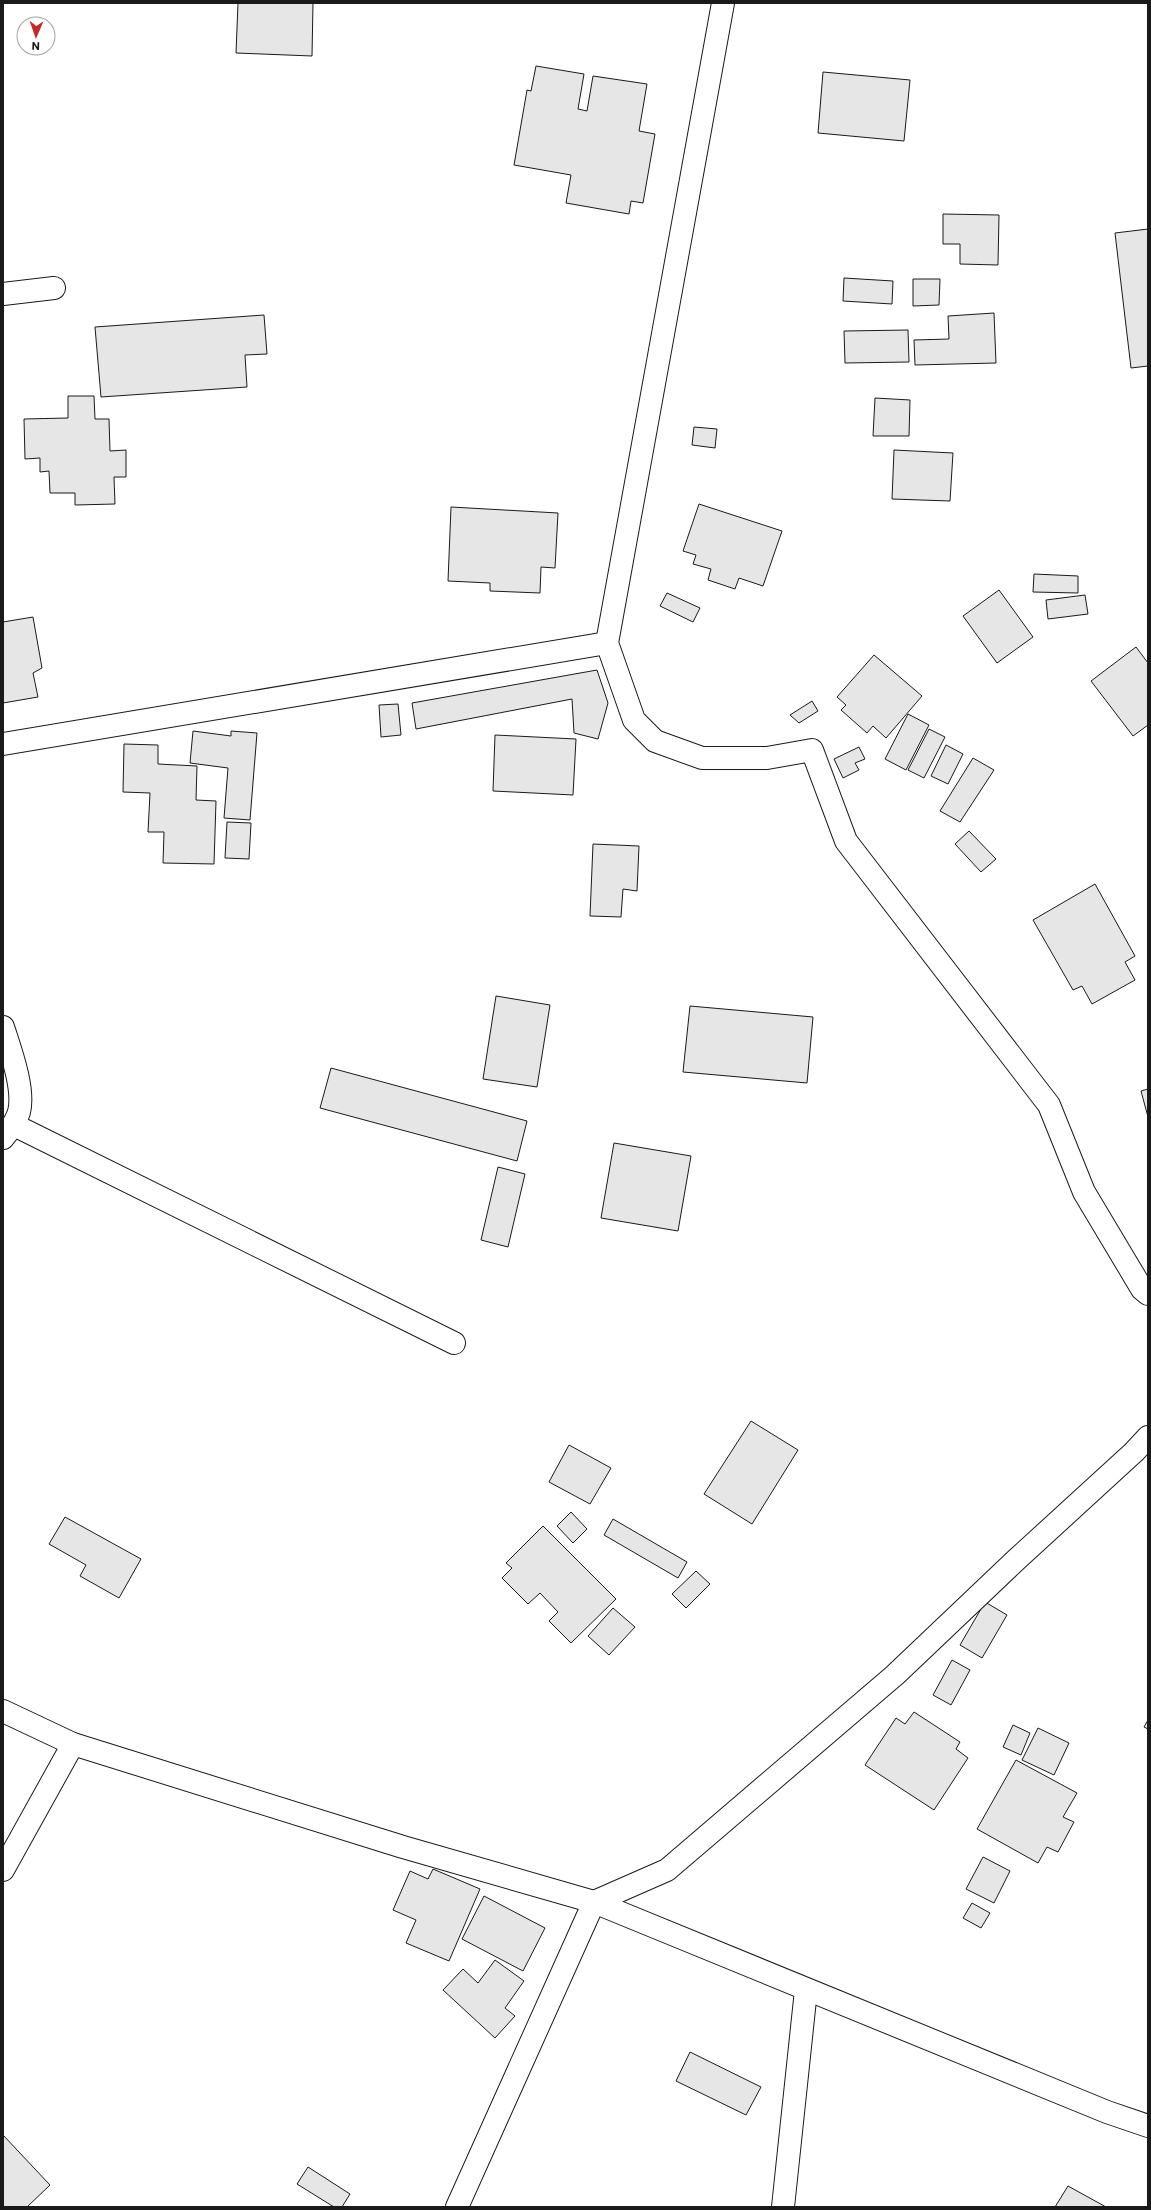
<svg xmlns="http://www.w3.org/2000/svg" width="1151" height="2210" font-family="Commissioner,sans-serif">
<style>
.building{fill:#e6e6e6;stroke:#1a1a1a}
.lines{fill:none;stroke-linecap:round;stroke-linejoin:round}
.minor-casing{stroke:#1a1a1a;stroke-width:24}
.minor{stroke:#fff;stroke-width:22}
</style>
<rect width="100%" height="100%" fill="#fff"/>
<g class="building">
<polygon points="238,3 313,3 312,56 236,53"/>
<polygon points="536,66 584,74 578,109 587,111 593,76 647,84 639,131 655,134 643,203 631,201 629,214 566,203 571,175 514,165 527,90 531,91"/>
<polygon points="823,72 910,80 904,141 818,133"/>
<polygon points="943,214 999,215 998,265 960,264 960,244 943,244"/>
<polygon points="1148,229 1148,366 1131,368 1115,233"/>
<polygon points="844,278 893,281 892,304 843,301"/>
<polygon points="913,279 940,279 939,305 913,306"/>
<polygon points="994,313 996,363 915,365 914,340 949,339 948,316"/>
<polygon points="264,315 267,354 245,355 247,387 101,397 95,327"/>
<polygon points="908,330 909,362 845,363 844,331"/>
<polygon points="68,396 94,396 95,419 109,419 110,451 126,450 126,477 114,477 115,504 75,505 75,493 50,493 49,471 40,472 40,458 25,459 24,419 68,418"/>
<polygon points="875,398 910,400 909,436 873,436"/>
<polygon points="694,427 717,429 715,448 692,445"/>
<polygon points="894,450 953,453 950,501 892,499"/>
<polygon points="699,504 782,531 763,586 739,578 735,589 708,580 711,569 693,564 696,555 683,551"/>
<polygon points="451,507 558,513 555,568 541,567 540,593 490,591 490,583 448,581"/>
<polygon points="1034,574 1078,576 1078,593 1033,592"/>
<polygon points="999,590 1033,637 997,663 963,616"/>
<polygon points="667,593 700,608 693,622 660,606"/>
<polygon points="1085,595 1088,614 1048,619 1046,600"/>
<polygon points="33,617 42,668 33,673 38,697 3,703 3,622"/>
<polygon points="1136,647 1148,663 1148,725 1133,736 1091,681"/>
<polygon points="874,655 922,696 886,738 873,726 867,733 841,710 846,705 837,697"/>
<polygon points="597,670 608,703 598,739 574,733 572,699 416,729 412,703"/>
<polygon points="812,701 818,711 799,723 790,715"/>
<polygon points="398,704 401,735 381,737 379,705"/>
<polygon points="908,714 929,725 906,770 885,759"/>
<polygon points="929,729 945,737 924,778 908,770"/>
<polygon points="193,731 231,736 231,731 257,733 250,820 224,818 228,768 190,763"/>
<polygon points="495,735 576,739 573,795 493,791"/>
<polygon points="124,744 158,745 158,764 197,766 196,800 216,801 214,864 163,863 164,832 148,832 150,793 123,792"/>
<polygon points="946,745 963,754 948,784 931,776"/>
<polygon points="859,747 865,759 855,763 859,770 843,778 834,759"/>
<polygon points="973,758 994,770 960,822 940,811"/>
<polygon points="227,822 251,823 249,859 225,858"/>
<polygon points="969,831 996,859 981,872 955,844"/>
<polygon points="593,844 639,846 637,891 623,889 621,917 590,916"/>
<polygon points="1095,884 1135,956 1125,962 1135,980 1092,1004 1082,986 1073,990 1033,920"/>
<polygon points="496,996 550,1005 537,1087 483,1079"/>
<polygon points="690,1006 813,1017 807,1083 683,1072"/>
<polygon points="331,1068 527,1121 517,1161 320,1108"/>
<polygon points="1148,1089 1148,1117 1141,1091"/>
<polygon points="614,1143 691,1156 678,1231 601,1218"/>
<polygon points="498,1167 525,1174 508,1247 481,1240"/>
<polygon points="751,1421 798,1450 752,1524 704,1494"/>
<polygon points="569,1445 611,1468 590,1504 549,1482"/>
<polygon points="571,1512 587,1529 573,1543 557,1526"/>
<polygon points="65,1517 141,1559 119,1598 80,1576 86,1565 49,1544"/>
<polygon points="613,1519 687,1562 678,1578 604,1535"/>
<polygon points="543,1526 616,1599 571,1643 549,1621 558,1612 540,1593 528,1604 502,1578 512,1568 506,1563"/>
<polygon points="696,1571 710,1584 686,1608 672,1594"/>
<polygon points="985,1602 1007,1615 982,1658 960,1645"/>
<polygon points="613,1608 635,1627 609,1655 588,1636"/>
<polygon points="952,1660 970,1670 951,1705 933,1695"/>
<polygon points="914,1712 960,1742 956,1749 968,1758 934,1810 865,1765 896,1718 905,1724"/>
<polygon points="1148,1720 1148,1729 1144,1727"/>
<polygon points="1013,1725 1030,1733 1021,1755 1003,1747"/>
<polygon points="1038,1728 1069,1743 1054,1775 1022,1760"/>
<polygon points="1016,1760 1077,1793 1063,1817 1074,1822 1058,1852 1047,1847 1038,1863 977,1829"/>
<polygon points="983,1857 1010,1871 994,1903 966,1889"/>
<polygon points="433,1869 480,1889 449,1961 406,1943 416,1920 393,1910 410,1871 428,1879"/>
<polygon points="484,1896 545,1928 523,1971 462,1939"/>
<polygon points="972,1903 990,1913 981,1928 963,1918"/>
<polygon points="495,1960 524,1981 505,2008 515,2016 495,2038 443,1990 463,1969 478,1983"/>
<polygon points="690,2052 761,2087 746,2115 676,2081"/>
<polygon points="3,2135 50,2185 27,2207 3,2207"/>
<polygon points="308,2167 350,2194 342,2207 334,2207 297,2184"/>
<polygon points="1068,2186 1106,2207 1055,2207"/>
</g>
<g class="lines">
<g class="minor-casing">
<g id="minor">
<polyline points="723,3 607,643 634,720 655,741 702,758 767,758 812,750 846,841 1049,1105 1084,1192 1142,1289 1148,1294"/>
<polyline points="3,294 54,288"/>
<polyline points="3,744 607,643"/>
<path d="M3,1027C10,1049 25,1089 19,1112C16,1122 10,1130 3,1138"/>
<polyline points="14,1125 454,1343"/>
<polyline points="3,1711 73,1744 403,1847 594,1902 1107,2112 1148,2126"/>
<polyline points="3,1870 73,1744"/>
<polyline points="457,2207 594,1902 667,1870 895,1675 1016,1560 1134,1452 1148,1437"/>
<polyline points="783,2207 806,1990"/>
</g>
</g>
<use href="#minor" class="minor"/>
</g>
<rect width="1151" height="2210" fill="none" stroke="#1a1a1a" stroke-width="8"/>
<g transform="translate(36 36) rotate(182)"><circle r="19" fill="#ffffff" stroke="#a3a3a3"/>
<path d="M0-3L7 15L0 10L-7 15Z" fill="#c62828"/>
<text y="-6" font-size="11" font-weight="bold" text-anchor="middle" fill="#1a1a1a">N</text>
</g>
</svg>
